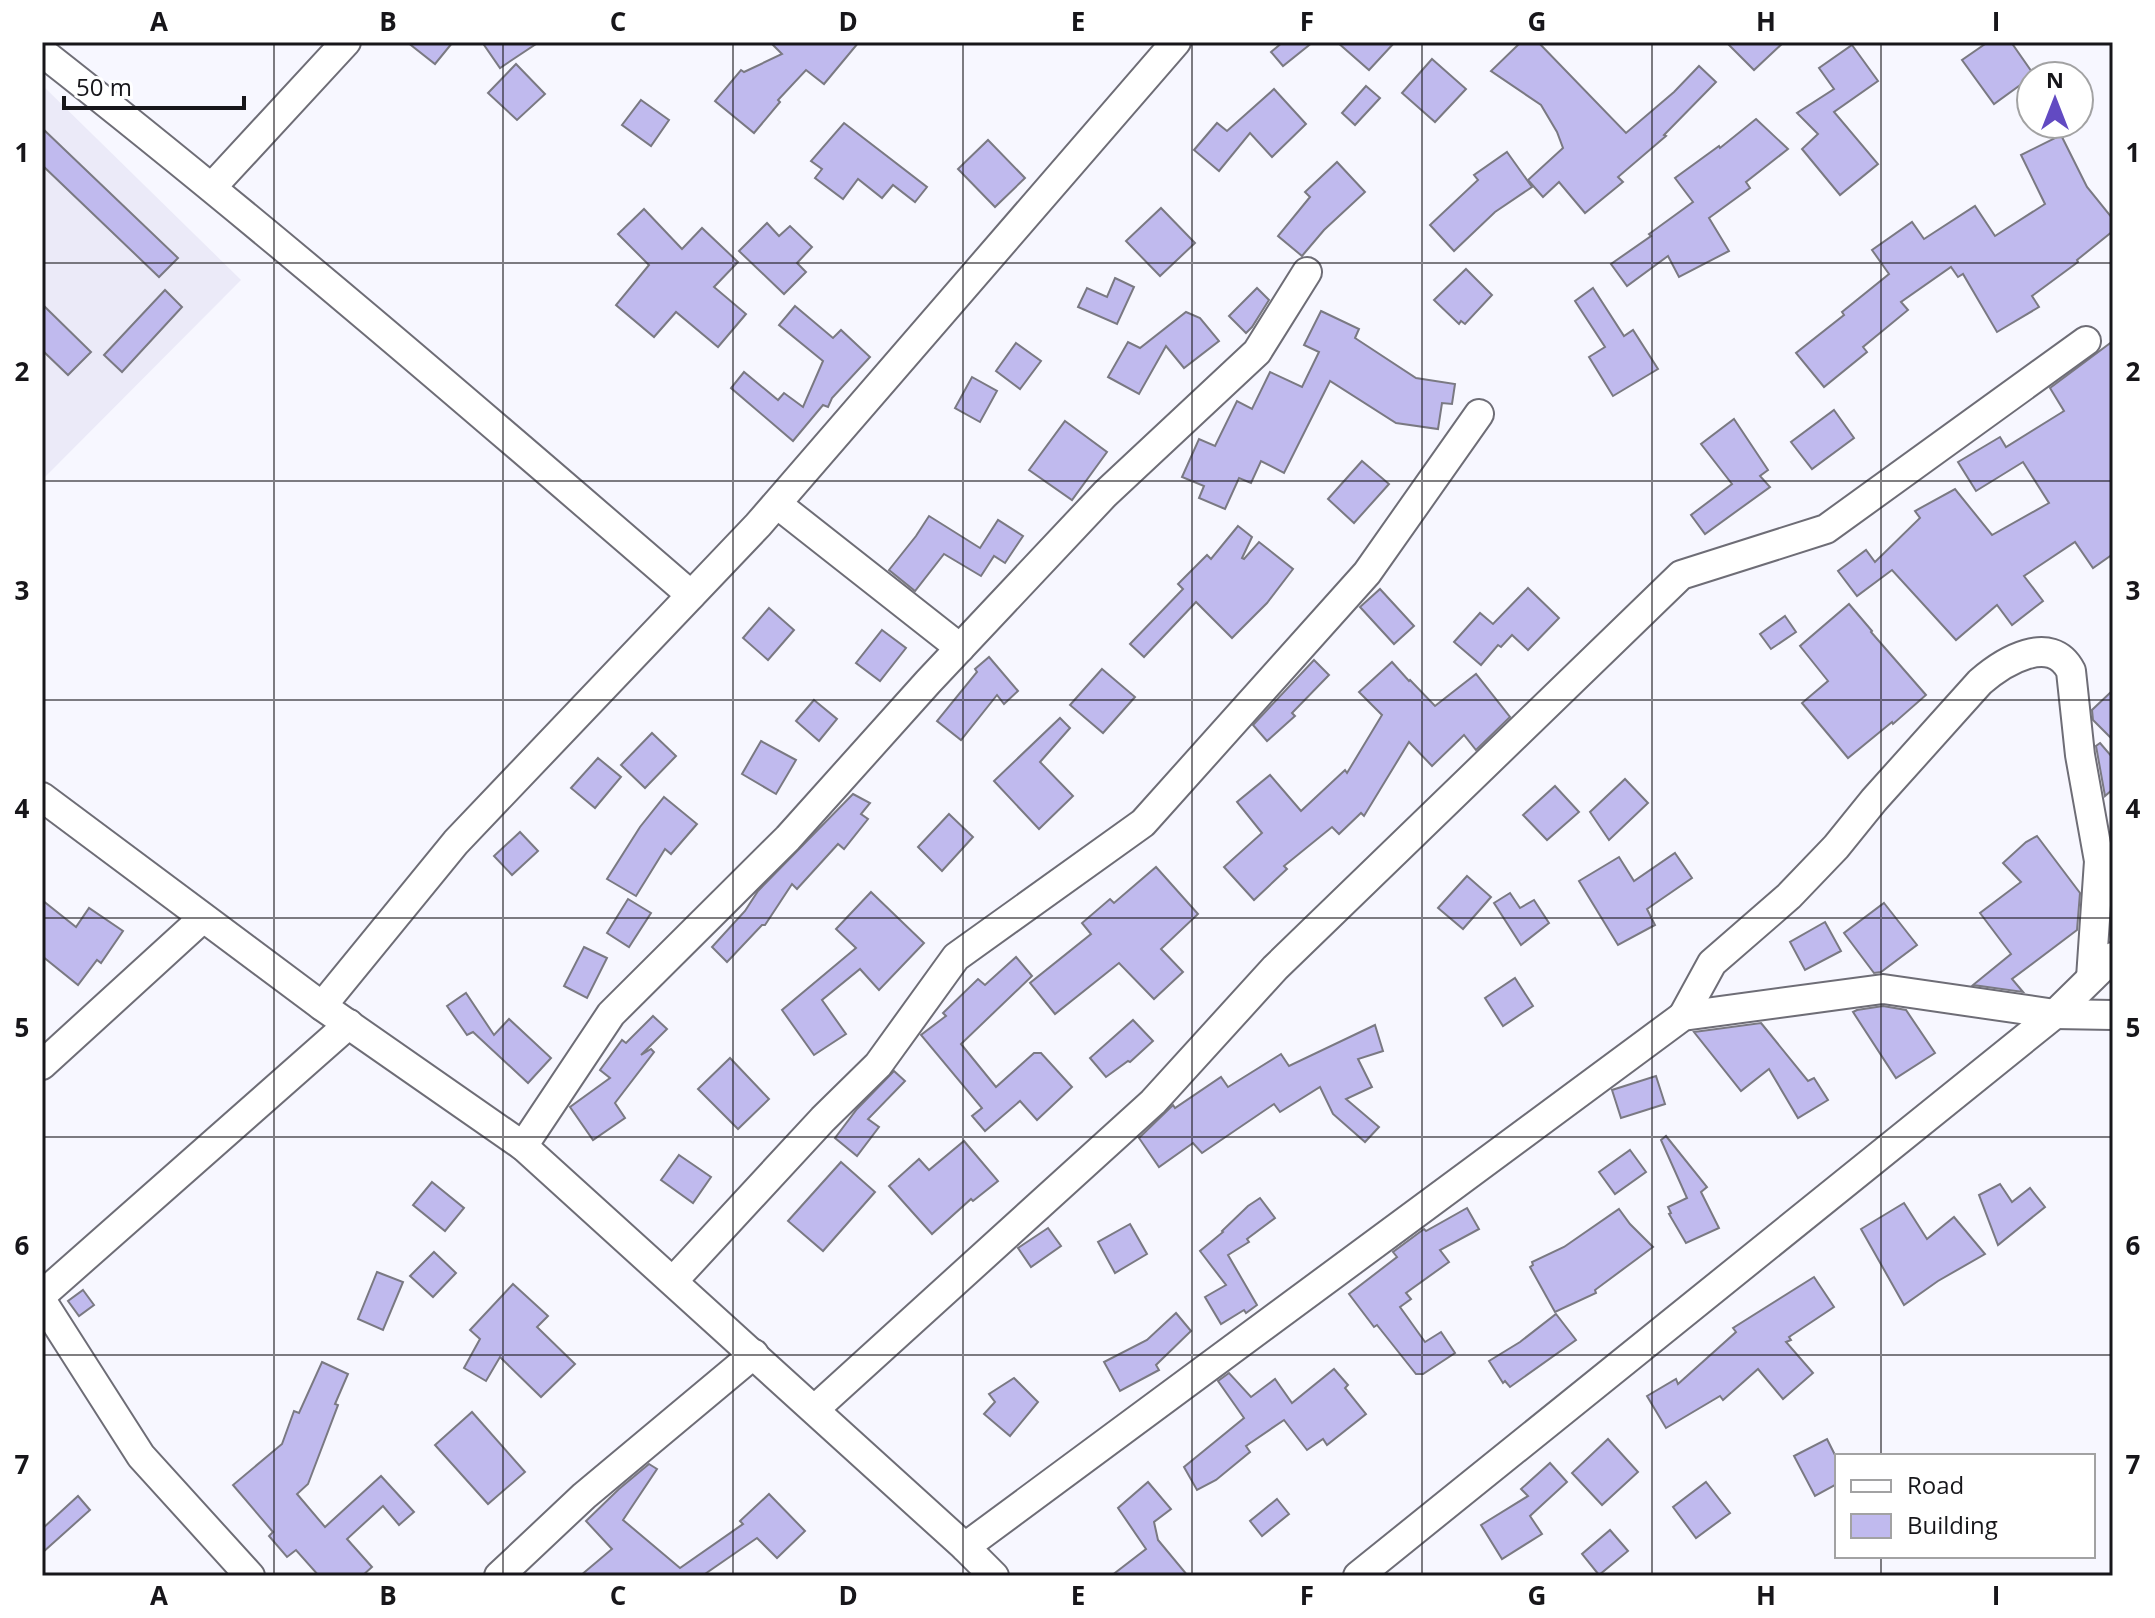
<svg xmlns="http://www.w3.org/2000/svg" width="2155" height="1618" font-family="'Open Sans',sans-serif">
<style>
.built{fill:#ebeaf8}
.building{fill:#c0baee;stroke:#7a7982;stroke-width:2}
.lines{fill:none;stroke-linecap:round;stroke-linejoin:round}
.minor-casing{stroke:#6e6d76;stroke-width:32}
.minor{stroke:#fff;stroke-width:28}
.grid{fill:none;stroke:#17161a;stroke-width:2;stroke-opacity:0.55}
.neatline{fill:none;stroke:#17161a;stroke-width:3}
.grid-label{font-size:26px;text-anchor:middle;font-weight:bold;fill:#17161a}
</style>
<rect width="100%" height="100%" fill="#f7f7ff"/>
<polygon class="built" points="42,85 241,280 42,480"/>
<g class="building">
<polygon points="407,42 453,42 435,64"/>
<polygon points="482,42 539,42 500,68"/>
<polygon points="770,42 859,42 824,84 806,70 778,100 780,102 754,133 715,101 741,70 744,72 782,54"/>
<polygon points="1283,42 1313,42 1283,66 1271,52"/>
<polygon points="1337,42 1395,42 1369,70"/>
<polygon points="1521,42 1538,42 1626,133 1674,92 1699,66 1716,82 1664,135 1666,136 1618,177 1623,182 1585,213 1559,182 1543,197 1528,180 1563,148 1557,132 1541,105 1491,71"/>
<polygon points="1726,42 1784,42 1754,70"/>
<polygon points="1988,42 2011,42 2034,75 1994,104 1962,60"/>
<polygon points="1852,45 1878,81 1834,112 1878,164 1840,195 1802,149 1818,134 1797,113 1834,89 1819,68"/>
<polygon points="1432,59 1466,89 1435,122 1402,93"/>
<polygon points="516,64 545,94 517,120 488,93"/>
<polygon points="1366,86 1380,98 1355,125 1342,113"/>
<polygon points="1274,89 1306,124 1272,157 1250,133 1219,171 1194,150 1217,123 1227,131"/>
<polygon points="641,100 669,120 651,146 622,125"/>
<polygon points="1756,119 1788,149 1746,182 1750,188 1709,218 1729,251 1679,277 1668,256 1627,286 1611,264 1651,236 1649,234 1693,202 1675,178 1719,146 1720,148"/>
<polygon points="844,123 927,187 915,202 893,185 882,198 858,179 843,199 815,178 822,169 811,161"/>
<polygon points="42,128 178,258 159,277 42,165"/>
<polygon points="2061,135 2087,187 2113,219 2113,231 2077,260 2078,262 2032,296 2039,307 1997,332 1963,274 1958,277 1951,267 1901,302 1908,310 1863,347 1867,352 1824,387 1796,353 1844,315 1842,312 1889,274 1872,250 1912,222 1924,239 1975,206 1995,236 2045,204 2021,155"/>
<polygon points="988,140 1025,178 995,207 958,169"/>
<polygon points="1507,152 1532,187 1495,212 1454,251 1430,225 1478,180 1474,175"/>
<polygon points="1337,162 1365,192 1324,230 1302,256 1278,236 1310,197 1305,192"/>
<polygon points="1161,208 1195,243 1160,276 1126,241"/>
<polygon points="644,209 682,249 702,228 738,262 714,287 746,314 718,347 676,312 654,337 616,305 649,265 618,234"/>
<polygon points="767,223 779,236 790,226 812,247 797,263 806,272 784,294 739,251"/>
<polygon points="1466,269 1492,295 1465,324 1461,321 1459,324 1434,300"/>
<polygon points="1115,278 1134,287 1117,324 1078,307 1087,288 1107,297"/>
<polygon points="1257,288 1269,300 1252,327 1246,333 1229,316"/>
<polygon points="1593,288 1624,336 1633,330 1658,369 1613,396 1589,357 1605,347 1575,301"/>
<polygon points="165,290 182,307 122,372 104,355"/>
<polygon points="42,304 91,352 68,375 42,350"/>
<polygon points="795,306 833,338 841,330 870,357 832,398 828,407 823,405 793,441 731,388 744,372 778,400 784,393 803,407 823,361 779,325"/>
<polygon points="1321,311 1359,329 1355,338 1416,378 1455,384 1452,404 1442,403 1438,429 1396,423 1330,381 1284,473 1261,461 1251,483 1239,478 1225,509 1199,498 1204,486 1182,477 1199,439 1215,446 1237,401 1252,409 1270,372 1302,387 1319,352 1304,345"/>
<polygon points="1186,312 1200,318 1219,341 1184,368 1166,346 1139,394 1108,377 1128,342 1140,348"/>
<polygon points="2113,341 2113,554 2093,568 2075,542 2024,576 2043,601 2012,625 1997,605 1956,640 1892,570 1857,596 1838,571 1866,550 1875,562 1920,518 1915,511 1955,489 1992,535 2049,503 2023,462 1976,491 1958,462 2000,437 2006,447 2064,411 2050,388"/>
<polygon points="1016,343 1041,361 1020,389 996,371"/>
<polygon points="972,377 997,391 980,422 955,408"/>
<polygon points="1834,410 1854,438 1812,469 1791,442"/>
<polygon points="1734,419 1768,470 1760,476 1770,487 1705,534 1691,515 1732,484 1701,444"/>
<polygon points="1065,421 1107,452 1072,500 1029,470"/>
<polygon points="1362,461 1389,484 1354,523 1328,499"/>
<polygon points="929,516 980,548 998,520 1023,536 1005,563 994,556 981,576 944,554 915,591 889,570 916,536"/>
<polygon points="1238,526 1252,537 1242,558 1244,559 1259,542 1293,569 1267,603 1232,638 1196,602 1144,657 1130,644 1183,589 1178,584 1207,555 1211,559"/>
<polygon points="1528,588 1559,618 1528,650 1512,635 1501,647 1498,645 1481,665 1454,642 1480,613 1493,624"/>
<polygon points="1380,589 1414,626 1394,644 1360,607"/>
<polygon points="1849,604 1872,631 1871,632 1926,695 1893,724 1892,722 1848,758 1802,703 1828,681 1800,646"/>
<polygon points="769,608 794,630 768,660 743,638"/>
<polygon points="1785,616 1796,632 1771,649 1760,634"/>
<polygon points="882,630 906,648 880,681 856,663"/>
<polygon points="989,657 1018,691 1004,704 997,695 961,740 937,721 977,672 975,669"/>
<polygon points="1314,660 1329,675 1292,713 1295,716 1267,741 1253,725"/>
<polygon points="1392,662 1409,681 1410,680 1435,706 1476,674 1510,717 1476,750 1464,735 1432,766 1409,742 1364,816 1361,813 1339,834 1332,827 1284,866 1287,869 1254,900 1224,867 1262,833 1237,802 1270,775 1301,811 1345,770 1347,773 1382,715 1359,692"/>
<polygon points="1102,669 1135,697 1103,733 1070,705"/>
<polygon points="2113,690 2113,740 2093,720 2092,710"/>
<polygon points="814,700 837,719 819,741 796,721"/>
<polygon points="1060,718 1070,728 1040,762 1073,796 1039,829 994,781"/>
<polygon points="652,733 676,756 645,788 621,765"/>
<polygon points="761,741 796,760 776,794 742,774"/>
<polygon points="2100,743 2113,758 2113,789 2105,796 2096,746"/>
<polygon points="598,758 621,777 595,808 571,788"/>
<polygon points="1625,779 1648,803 1609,840 1590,812"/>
<polygon points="1555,786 1579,812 1547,840 1523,815"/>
<polygon points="853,794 870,803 861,814 868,819 844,849 838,844 797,889 792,884 765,925 762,925 727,962 712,947 745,911 758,891"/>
<polygon points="664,797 697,824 671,854 665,849 636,896 607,879 640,827"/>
<polygon points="949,814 973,837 942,871 918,847"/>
<polygon points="520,832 538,851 512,875 494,856"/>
<polygon points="2037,836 2080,893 2077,930 2012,979 2023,992 1973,985 2011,954 1980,913 2021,882 2003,863 2026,842"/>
<polygon points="1675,853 1692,878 1647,909 1655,925 1618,945 1579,881 1619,857 1634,881"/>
<polygon points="1156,867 1198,914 1161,949 1183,972 1154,999 1119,963 1055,1014 1030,983 1091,934 1082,923 1110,899 1114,903"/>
<polygon points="1467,876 1491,897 1463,929 1438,908"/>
<polygon points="871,892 924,943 879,990 860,969 822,1000 846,1034 814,1055 782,1010 856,948 836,929"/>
<polygon points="1510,893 1520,908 1534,900 1549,923 1521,945 1494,903"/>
<polygon points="628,899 651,913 629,947 607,933"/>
<polygon points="42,900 76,927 89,908 123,931 101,963 97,960 78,985 42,956"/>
<polygon points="1884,903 1917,945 1881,972 1874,973 1844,933"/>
<polygon points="1825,922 1841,951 1805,970 1790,942"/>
<polygon points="584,947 607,958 587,998 564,986"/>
<polygon points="1016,957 1032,976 961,1044 996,1087 1034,1053 1041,1053 1072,1087 1037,1120 1020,1101 985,1131 972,1116 982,1108 921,1035 946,1016 943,1013 978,979 985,985"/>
<polygon points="1515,978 1533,1006 1503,1026 1485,998"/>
<polygon points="466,993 494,1035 509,1019 551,1058 528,1083 473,1032 467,1035 447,1006"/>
<polygon points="1883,1006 1906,1010 1935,1053 1896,1078 1853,1012 1857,1010"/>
<polygon points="653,1016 667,1029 641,1055 651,1049 654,1052 615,1103 625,1118 593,1140 570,1107 610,1078 600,1070 622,1040 626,1043"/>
<polygon points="1133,1020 1153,1041 1130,1062 1128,1061 1106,1077 1090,1058"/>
<polygon points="1761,1023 1808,1081 1814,1078 1828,1100 1798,1118 1769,1069 1741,1091 1694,1032"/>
<polygon points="1375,1025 1383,1051 1358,1059 1372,1087 1346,1099 1379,1127 1365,1142 1333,1114 1320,1087 1280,1112 1274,1104 1202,1153 1193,1143 1159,1167 1139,1138 1173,1105 1175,1108 1221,1077 1228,1087 1281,1054 1289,1066"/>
<polygon points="730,1058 769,1099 738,1129 698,1089"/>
<polygon points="894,1071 905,1081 868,1119 879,1127 857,1156 835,1138 857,1109"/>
<polygon points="1656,1076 1665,1104 1621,1118 1612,1090"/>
<polygon points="1666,1136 1707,1187 1701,1192 1719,1228 1686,1243 1669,1214 1671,1213 1668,1207 1687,1198 1661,1140"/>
<polygon points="964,1141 998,1181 973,1201 971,1199 932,1234 889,1186 919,1159 929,1170"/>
<polygon points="1630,1150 1646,1172 1615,1194 1599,1172"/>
<polygon points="679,1155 711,1177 693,1203 661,1180"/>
<polygon points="841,1162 875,1192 823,1251 788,1221"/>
<polygon points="432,1182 464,1208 445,1231 413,1205"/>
<polygon points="2000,1184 2012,1202 2030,1188 2045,1207 1998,1245 1979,1195"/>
<polygon points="1260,1198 1275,1218 1247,1239 1249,1242 1228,1255 1257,1305 1246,1313 1244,1310 1221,1324 1205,1297 1226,1285 1200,1251 1223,1232 1222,1231 1248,1206"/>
<polygon points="1904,1203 1927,1239 1954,1217 1985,1254 1938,1281 1904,1305 1861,1229"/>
<polygon points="1467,1208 1479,1229 1440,1250 1449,1262 1406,1293 1411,1299 1400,1307 1425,1342 1441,1332 1455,1353 1423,1374 1416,1374 1377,1325 1374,1327 1349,1294 1397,1257 1393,1252 1424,1229 1426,1231"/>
<polygon points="1619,1209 1630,1224 1653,1247 1595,1290 1596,1293 1555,1312 1530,1267 1533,1265 1532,1262 1564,1247"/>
<polygon points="1130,1224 1147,1254 1115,1273 1098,1242"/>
<polygon points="1048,1228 1061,1246 1031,1267 1018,1248"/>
<polygon points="434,1252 456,1273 433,1297 410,1276"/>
<polygon points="377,1272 403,1282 383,1330 358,1319"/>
<polygon points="1814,1277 1834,1307 1789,1337 1791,1340 1786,1342 1813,1373 1783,1399 1758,1369 1723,1400 1720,1396 1666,1428 1647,1396 1676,1379 1678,1384 1736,1332 1733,1328"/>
<polygon points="513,1284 548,1316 537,1327 575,1364 541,1397 500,1357 486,1381 464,1368 480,1339 470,1330"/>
<polygon points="83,1290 94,1305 79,1316 68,1301"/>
<polygon points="1176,1313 1191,1331 1156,1365 1159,1370 1120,1391 1104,1362 1147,1340"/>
<polygon points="1556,1314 1576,1340 1510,1387 1505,1381 1503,1383 1489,1361 1520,1342"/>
<polygon points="322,1362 348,1374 335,1404 338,1405 308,1484 297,1494 325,1527 381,1476 414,1512 399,1525 383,1506 347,1539 372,1567 362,1576 319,1576 296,1550 287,1557 269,1536 273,1532 233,1485 282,1444 294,1411 299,1413"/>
<polygon points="1334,1369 1348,1385 1345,1388 1366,1414 1327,1445 1323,1439 1307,1450 1284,1420 1246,1446 1250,1452 1216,1480 1197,1490 1184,1467 1244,1418 1218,1381 1229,1373 1251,1397 1275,1379 1292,1403"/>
<polygon points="1014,1378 1038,1402 1010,1436 984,1414 995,1402 989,1394"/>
<polygon points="472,1412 525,1472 488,1504 435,1445"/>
<polygon points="1608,1439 1638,1472 1602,1505 1572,1473"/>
<polygon points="1827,1439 1837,1459 1837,1484 1815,1496 1794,1456"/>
<polygon points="1550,1463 1567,1482 1530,1516 1542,1534 1502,1559 1481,1525 1528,1496 1521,1489"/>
<polygon points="649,1464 657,1469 623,1520 680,1568 743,1524 740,1521 769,1494 805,1531 777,1558 757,1538 702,1576 580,1576 612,1549 586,1521 619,1489"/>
<polygon points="1148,1482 1171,1509 1154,1522 1158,1540 1188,1576 1111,1576 1146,1549 1118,1508"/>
<polygon points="1706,1482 1730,1513 1696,1538 1673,1507"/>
<polygon points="78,1496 90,1510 42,1553 42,1529"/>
<polygon points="1277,1499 1289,1514 1262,1536 1250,1521"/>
<polygon points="1610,1530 1628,1551 1599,1575 1582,1554"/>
</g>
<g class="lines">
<g class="minor-casing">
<g id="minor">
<path d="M42,52C264,226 478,411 691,595"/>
<polyline points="212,187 346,42"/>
<polyline points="777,504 960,648"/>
<polyline points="42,797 322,1006 523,1146 965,1547 994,1576"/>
<polyline points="322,1006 456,842 758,525 1176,42"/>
<path d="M1683,1016L1712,963L1789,896L1836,847L1874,800L1980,682C2003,662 2051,632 2071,671L2080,755L2099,861L2091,978"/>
<polyline points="42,1065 203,918"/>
<polyline points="523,1146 611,1014 788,838 928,682 1105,494 1257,352 1307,272"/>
<polyline points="674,1280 823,1119 878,1065 956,957 1143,823 1367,573 1479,414"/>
<polyline points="42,1295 349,1024"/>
<polyline points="42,1301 141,1456 250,1576"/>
<polyline points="815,1409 1153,1102 1275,968 1681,575 1826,529 2086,341"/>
<polyline points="965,1547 1683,1016 1883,989 2055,1014 2113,1015"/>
<polyline points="499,1576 584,1496 754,1354"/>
<polyline points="1358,1576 2055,1014 2113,957"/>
</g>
</g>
<use href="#minor" class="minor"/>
</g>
<path class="grid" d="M274,42V1576M503,42V1576M733,42V1576M963,42V1576M1192,42V1576M1422,42V1576M1652,42V1576M1881,42V1456M42,263H2113M42,481H2113M42,700H2113M42,918H2113M42,1137H2113M42,1355H2113M1881,1556V1576"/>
<rect width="2155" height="1618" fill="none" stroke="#ffffff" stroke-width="88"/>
<rect x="1835" y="1454" width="260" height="104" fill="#ffffff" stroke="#a2a2a3" stroke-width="2"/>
<rect x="1851" y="1480" width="40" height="12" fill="#ffffff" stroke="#a2a2a3" stroke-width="2"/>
<text x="1907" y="1494" font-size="24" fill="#17161a">Road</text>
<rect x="1851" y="1514" width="40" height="24" fill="#c0baee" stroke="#a2a2a3" stroke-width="2"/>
<text x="1907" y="1534" font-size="24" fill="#17161a">Building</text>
<g transform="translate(2055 100)"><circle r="38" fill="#ffffff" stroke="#a2a2a3" stroke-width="2"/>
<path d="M0-6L14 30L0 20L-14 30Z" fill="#624ac2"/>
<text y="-12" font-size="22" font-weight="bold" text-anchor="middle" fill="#17161a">N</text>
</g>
<path d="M64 96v12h180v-12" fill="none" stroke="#17161a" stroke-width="4"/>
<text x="76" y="96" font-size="24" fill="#17161a" stroke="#ffffff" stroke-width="6" paint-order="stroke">50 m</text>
<rect x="44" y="44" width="2067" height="1530" class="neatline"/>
<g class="grid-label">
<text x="159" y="31">A</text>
<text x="388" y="31">B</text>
<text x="618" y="31">C</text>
<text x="848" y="31">D</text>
<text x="1078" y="31">E</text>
<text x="1307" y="31">F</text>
<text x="1537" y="31">G</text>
<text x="1766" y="31">H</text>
<text x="1996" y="31">I</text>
<text x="22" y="162">1</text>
<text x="2133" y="162">1</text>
<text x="22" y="381">2</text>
<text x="2133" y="381">2</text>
<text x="22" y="600">3</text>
<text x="2133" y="600">3</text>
<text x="22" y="818">4</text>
<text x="2133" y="818">4</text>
<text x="22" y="1037">5</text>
<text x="2133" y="1037">5</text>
<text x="22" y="1255">6</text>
<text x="2133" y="1255">6</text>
<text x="22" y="1474">7</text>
<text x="2133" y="1474">7</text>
<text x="159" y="1605">A</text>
<text x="388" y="1605">B</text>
<text x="618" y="1605">C</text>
<text x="848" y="1605">D</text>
<text x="1078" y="1605">E</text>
<text x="1307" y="1605">F</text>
<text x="1537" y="1605">G</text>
<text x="1766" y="1605">H</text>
<text x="1996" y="1605">I</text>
</g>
</svg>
